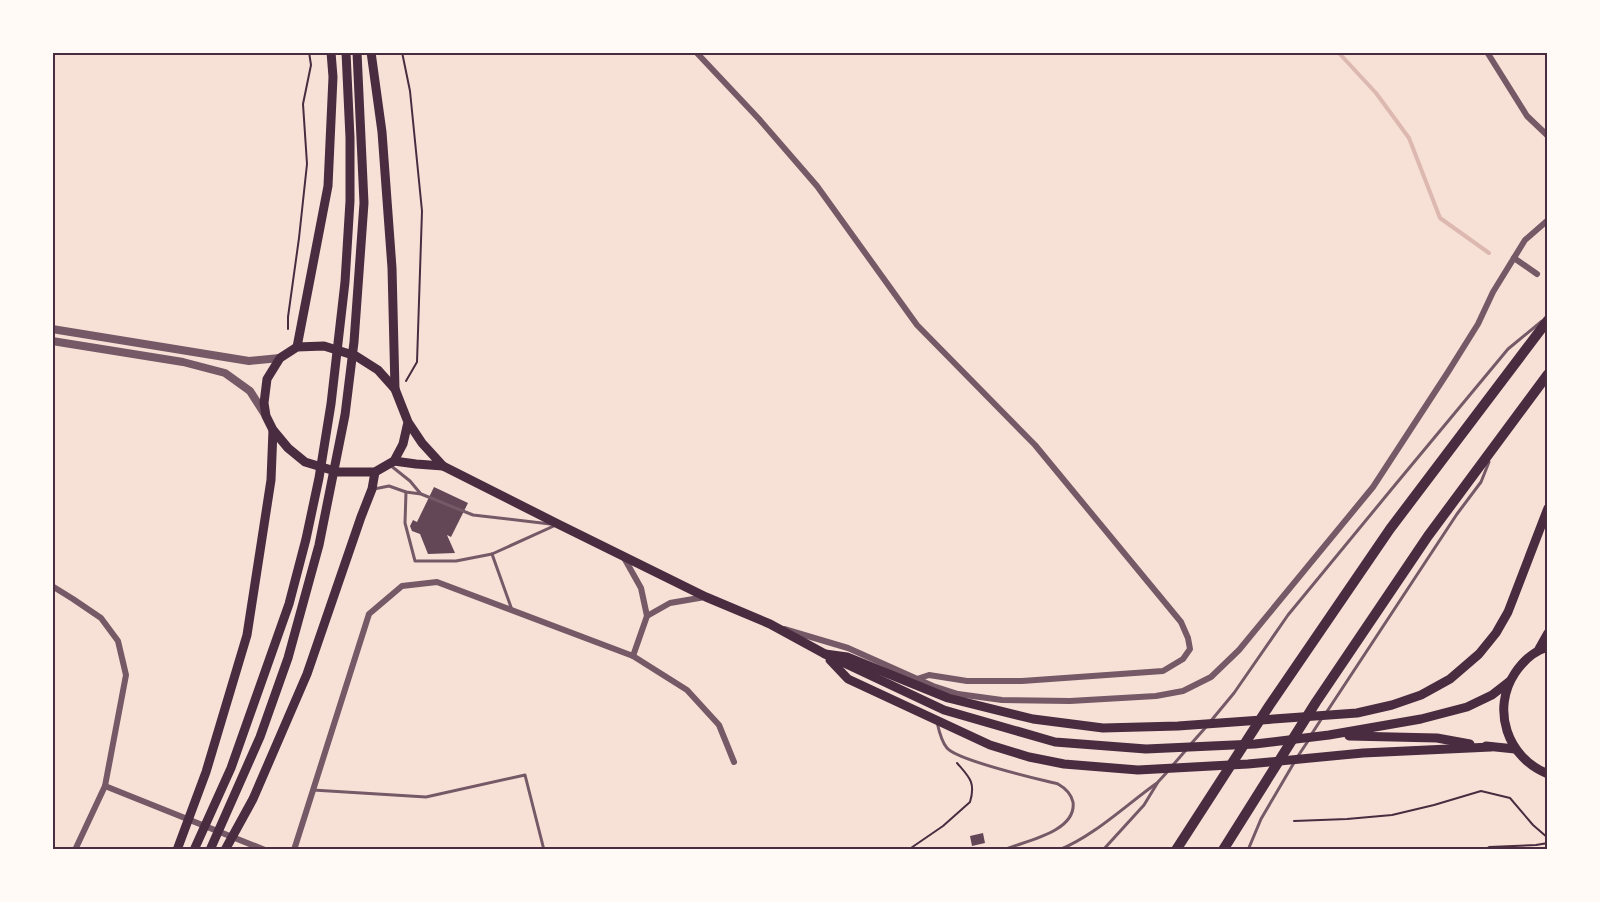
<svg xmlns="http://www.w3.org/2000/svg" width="1600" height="902" font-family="Commissioner,sans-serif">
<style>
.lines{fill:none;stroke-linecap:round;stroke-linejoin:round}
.stream{stroke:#dcb8b0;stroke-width:4}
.building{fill:#644757}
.path{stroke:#4a2c40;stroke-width:2}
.service{stroke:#755966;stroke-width:3}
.minor{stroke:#755966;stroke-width:6}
.tertiary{stroke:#755966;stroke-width:8}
.primary{stroke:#4a2c40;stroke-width:9}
.trunk{stroke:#4a2c40;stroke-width:9}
.motorway{stroke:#4a2c40;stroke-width:10}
.neatline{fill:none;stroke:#4a2c40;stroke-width:2}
</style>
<rect width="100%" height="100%" fill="#f7e1d7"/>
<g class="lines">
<polyline class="stream" points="1338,52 1376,93 1409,138 1440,218 1489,253"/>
</g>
<g class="building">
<polygon points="434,487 468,503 451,537 447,535 455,553 428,554 420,534 412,531 410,526 413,520 417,522"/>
<polygon points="983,833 985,843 972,846 970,836"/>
</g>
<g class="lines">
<g class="path">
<polyline points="402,52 410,91 422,211 417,362 406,381"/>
<polyline points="288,329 288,317 299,238 307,164 303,104 311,65 309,52"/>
<polyline points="1294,821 1347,819 1392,815 1434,805 1481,791 1510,798 1533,825 1548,838"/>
<path d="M908,850L943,826L970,802C976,782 969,777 957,763"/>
<polyline points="1484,850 1489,847 1536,845 1548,843"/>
</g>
<g class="service">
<polyline points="390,465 410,481 420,493"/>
<polyline points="374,489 389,486 406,492 421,494 473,515 550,524"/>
<polyline points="406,492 405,523 415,561 456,561 492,554 556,525"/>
<polyline points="492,554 512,610"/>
<polyline points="1326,713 1457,514 1481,482 1489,462"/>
<path d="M937,722C939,731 941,741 947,748C958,761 1038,779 1058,784C1065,788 1071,793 1073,802C1077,832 1025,841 1003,850"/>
<polyline points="1210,722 1234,693 1288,615 1395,485 1508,349 1542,321"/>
<polyline points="1311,735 1322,718"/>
<polyline points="1190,745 1206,727"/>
<polyline points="1298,756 1308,741"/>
<polyline points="1173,765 1186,750"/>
<polyline points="313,790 426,797 525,775 544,850"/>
<path d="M1059,850C1094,836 1126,805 1157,783"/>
<polyline points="1103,850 1144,805 1158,782 1169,770"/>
<polyline points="1248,850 1261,819 1295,761"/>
</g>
<g class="minor">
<polyline points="696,52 759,119 817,186 917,325 1035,445 1181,622 1188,638 1190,649 1183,659 1163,671 1022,681 967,681 929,675 917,679"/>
<polyline points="1487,52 1527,116 1548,136"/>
<polyline points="1514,258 1537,274"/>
<polyline points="623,556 641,588 647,616 633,656"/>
<polyline points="52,586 73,599 101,618 118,641 126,675 105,786 75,850"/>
<polyline points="647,616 670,603 705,597"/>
<polyline points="784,629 848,648 933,686 958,694 1002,700 1070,701 1156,696 1183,691 1211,677 1239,650 1373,487 1448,372 1478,324 1493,292 1525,240 1548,220"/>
<polyline points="105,786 265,850"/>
<polyline points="294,850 369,614 402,586 437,582 633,656 687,690 719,725 734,762"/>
</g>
<g class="tertiary">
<polyline points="52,329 249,361 280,358"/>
<polyline points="52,341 183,362 225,373 250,391 264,413"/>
</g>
<g class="primary">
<polyline points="408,422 403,444 394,461 375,472 338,472 305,462 288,448 273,430 266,416 264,403 267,379 280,358 297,347 324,346 356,356 378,370 395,389 408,422 422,443 443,466 558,524 706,597 770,624 825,654 944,710 1055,742 1146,749 1255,744 1329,735 1421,719 1467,707 1492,695 1510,681"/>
<polyline points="394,461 416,464 443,466"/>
<path d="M1548,647C1534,651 1523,661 1515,673C1491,709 1507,758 1548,774"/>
<polyline points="1539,649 1548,633"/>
<polyline points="830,660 848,679 990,745 1029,757 1064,764 1138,770 1248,764 1363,753 1491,747"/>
<polyline points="1349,736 1437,738 1470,744"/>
<polyline points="1486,746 1515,749"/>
</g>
<g class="trunk">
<polyline points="371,52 382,132 392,268 395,389"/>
<polyline points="297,347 328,186 333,77 331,52"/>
<polyline points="825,654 847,657 948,698 1033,719 1103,728 1178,726 1357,713 1392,705 1421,695 1450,679 1479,654 1496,633 1508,612 1548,508"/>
<polyline points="177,850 206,772 247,635 271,480 273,430"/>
<polyline points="194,850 231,768 289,604 306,539 319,478 331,404 345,282 350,201 350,138 346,52"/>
<polyline points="210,850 260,737 288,658 319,545 345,415 354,342 364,203 357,52"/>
<polyline points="225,850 253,799 307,674 361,517 372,489 375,472"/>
</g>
<g class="motorway">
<polyline points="1176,850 1269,706 1390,529 1548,320"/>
<polyline points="1223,850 1316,702 1428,536 1548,374"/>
</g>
</g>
<rect width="1600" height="902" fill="none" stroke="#fffaf5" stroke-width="108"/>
<rect x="54" y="54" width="1492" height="794" class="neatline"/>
</svg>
